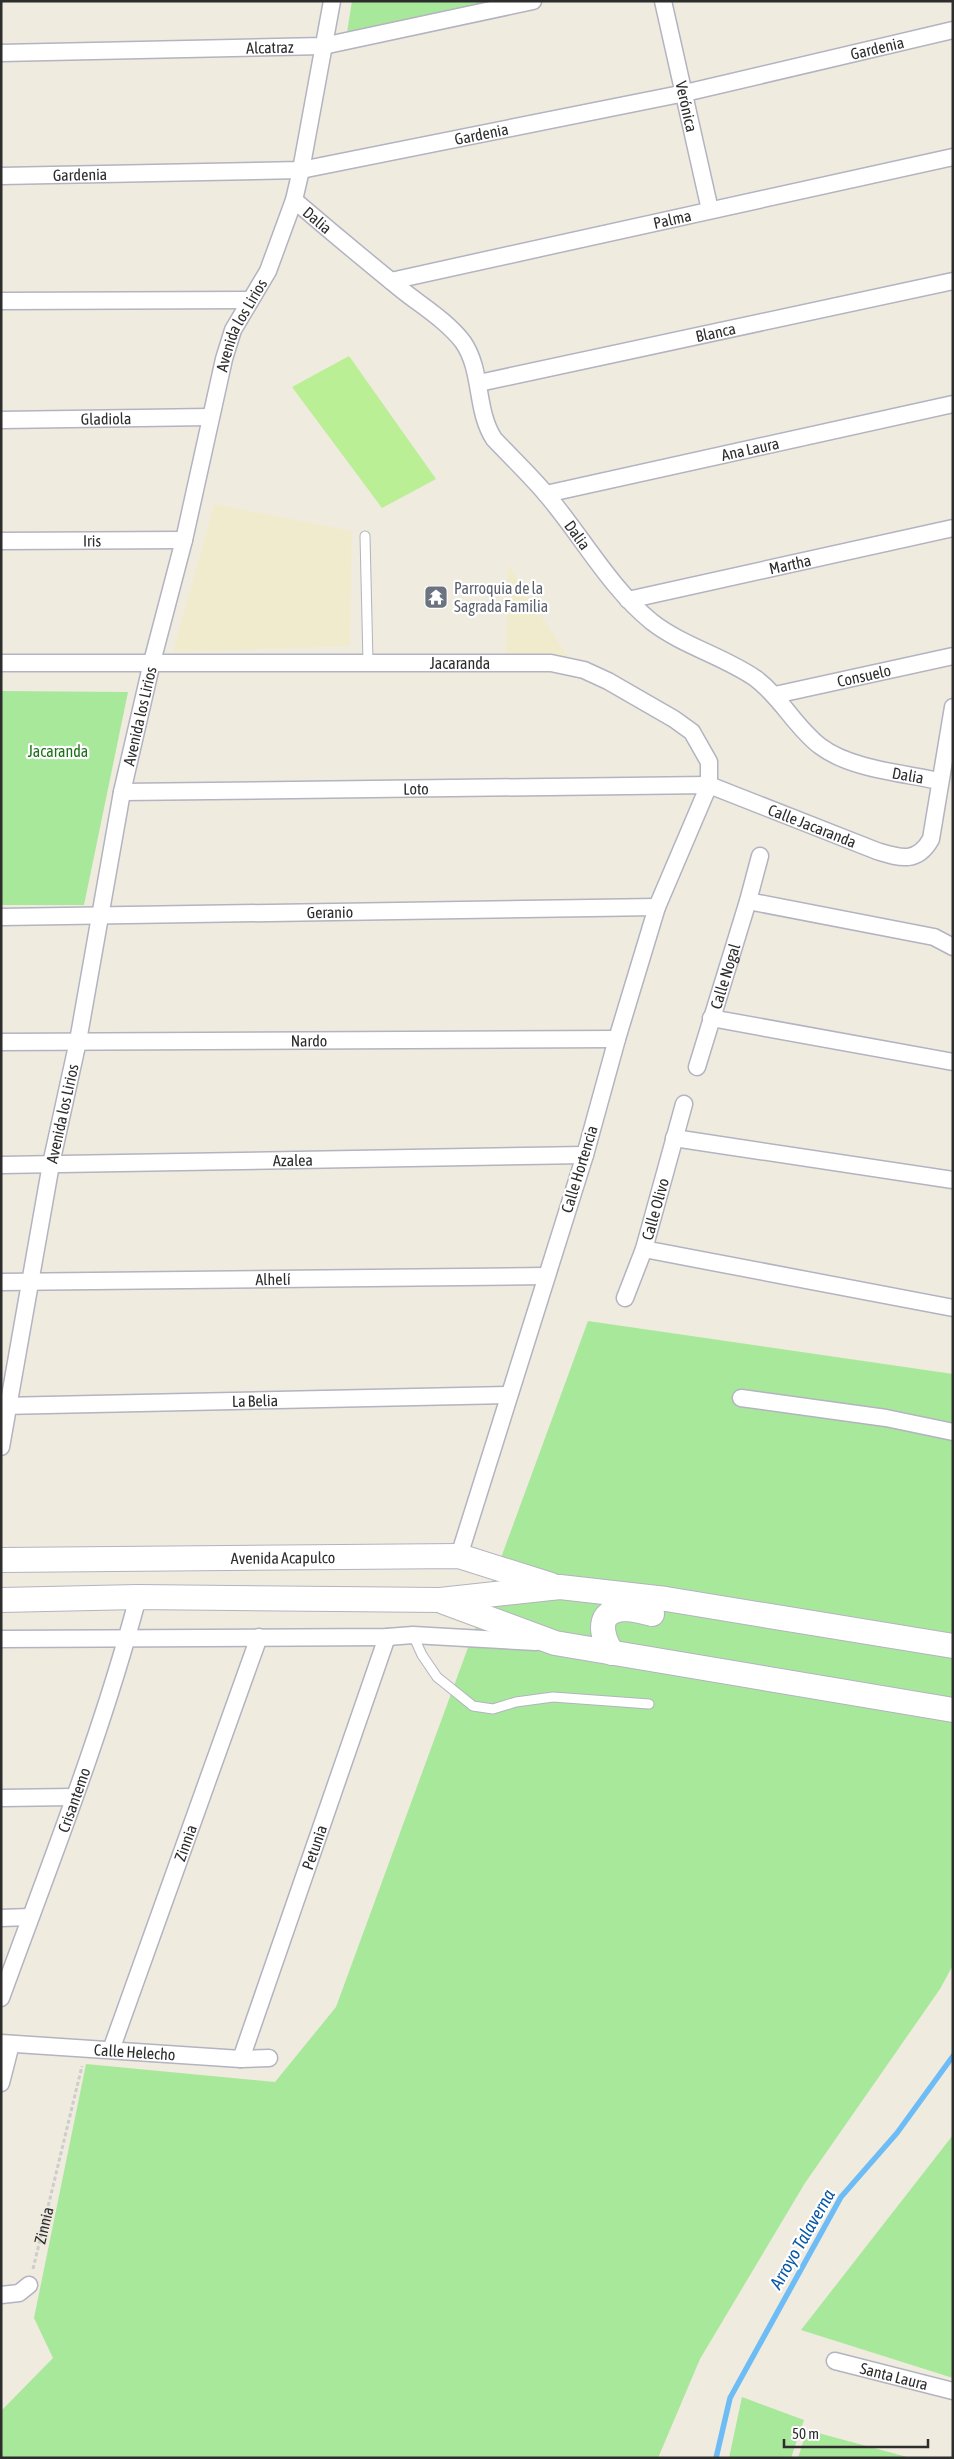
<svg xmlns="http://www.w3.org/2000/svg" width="954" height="2459" font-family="'Asap Condensed',sans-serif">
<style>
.education{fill:#f1ebce}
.green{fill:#a8e89a}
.pitch{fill:#bbef95}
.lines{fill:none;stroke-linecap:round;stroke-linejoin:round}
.stream{stroke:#6ebcf5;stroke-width:5.5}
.lane-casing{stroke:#b3b3c1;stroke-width:11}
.street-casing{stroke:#b3b3c1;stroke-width:19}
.secondary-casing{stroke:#b3b3c1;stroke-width:26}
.path{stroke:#cdcdcd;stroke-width:3;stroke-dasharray:4 2.5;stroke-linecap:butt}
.lane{stroke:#fff;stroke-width:9}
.street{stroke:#fff;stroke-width:16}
.secondary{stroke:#fff;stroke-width:24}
.labels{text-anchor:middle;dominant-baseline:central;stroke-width:4.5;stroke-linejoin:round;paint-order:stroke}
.street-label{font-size:16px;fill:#2d2d2d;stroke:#fff}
.worship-label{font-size:16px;fill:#5b616d;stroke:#fff;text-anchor:start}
.park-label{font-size:16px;fill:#1c7017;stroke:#fff}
.water-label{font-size:18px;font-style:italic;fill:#0757a7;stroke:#fff}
</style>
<rect width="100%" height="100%" fill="#efebdf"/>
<g class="education">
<polygon points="214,504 352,531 350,646 173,652"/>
<polygon points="508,564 572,663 506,660"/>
</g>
<g class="green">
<polygon points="352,1 502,1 346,39"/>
<polygon points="1,691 128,692 84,905 1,905"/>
<polygon points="588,1321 953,1374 953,1965 940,1989 805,2183 700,2359 658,2458 1,2458 1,2411 53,2358 34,2318 86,2064 275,2082 336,2007"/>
<polygon points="953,2135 953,2378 801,2330"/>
<polygon points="742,2397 804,2420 791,2458 729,2458"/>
<polygon points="807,2430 911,2458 798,2458"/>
</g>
<polygon class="pitch" points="349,356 436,479 382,508 292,387"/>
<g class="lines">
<polyline class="stream" points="716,2458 730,2398 841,2197 897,2133 953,2056"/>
<g class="lane-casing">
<g id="lane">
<polyline points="365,536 368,662"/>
<polyline points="413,1635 422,1655 437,1677 473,1706 493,1709 516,1702 553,1697 649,1704"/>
</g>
</g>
<g class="street-casing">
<g id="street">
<path id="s2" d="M663,1L710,210"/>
<path id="s3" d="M1,53L323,46L533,1"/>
<path id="s4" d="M1,176L301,170L685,93L953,30"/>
<path id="s5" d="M294,200C329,230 365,260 402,290C422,306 447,321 463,342C483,371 475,410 494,439C511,457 530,475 546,494C582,536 609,587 652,622C683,646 723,656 755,678C781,697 795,727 820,746C850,769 903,773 939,781"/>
<path id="s6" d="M391,281L953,157"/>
<polyline points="1,301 250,300"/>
<path id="s7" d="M479,383L953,281"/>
<path id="s8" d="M1,420L210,417"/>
<path id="s9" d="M546,494L953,404"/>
<path id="s10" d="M1,541L184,540"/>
<path id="s11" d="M628,600L953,528"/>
<path id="s12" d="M1,663H551L584,670L608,681L674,719L692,732L709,762V785L657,907L617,1039L585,1155L459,1556"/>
<path id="s13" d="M775,695L953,656"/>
<path id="s14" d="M122,792L709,785L877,851C900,858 917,864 931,839L953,707"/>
<polyline points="748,901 934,937 953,947"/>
<path id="s15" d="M1,917L657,907"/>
<polyline points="711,1018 953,1062"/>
<path id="s16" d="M1,1042L617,1039"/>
<path id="s17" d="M697,1067L748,901L760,856"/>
<polyline points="674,1138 953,1180"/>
<path id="s18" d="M1,1165L585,1155"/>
<polyline points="644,1249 953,1308"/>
<path id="s19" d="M1,1282L545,1276"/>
<path id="s20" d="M625,1298L644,1249L684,1104"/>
<polyline points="741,1398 886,1418 953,1432"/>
<path id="s21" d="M1,1406L508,1395"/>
<path id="s22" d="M1,1447L51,1164L78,1041L122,792L152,662L184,540L224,359L233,330L268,271L294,200L301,170L332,1"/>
<polyline points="1,1639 387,1637 413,1635 536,1642"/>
<polyline points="1,1798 74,1797"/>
<polyline points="1,1918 30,1917"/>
<path id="s23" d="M1,1998C49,1866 102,1734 138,1597"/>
<path id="s24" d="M1,2043L241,2059L269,2058"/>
<path id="s25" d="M111,2050L259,1637"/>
<path id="s26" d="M241,2059L387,1637"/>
<polyline points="1,2083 11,2044"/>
<polyline points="1,2295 19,2293 29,2285"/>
<path id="s27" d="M835,2361L953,2391"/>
</g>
</g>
<g class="secondary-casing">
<g id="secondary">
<path id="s28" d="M1,1560L459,1556L551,1585"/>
<polyline points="1,1600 138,1597 440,1600 560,1587 666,1599 953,1646"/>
<polyline points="444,1602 555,1643 953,1710"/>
<path d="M612,1653C601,1635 595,1611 625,1609C633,1609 644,1612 652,1614"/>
</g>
</g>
<path class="path" id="s1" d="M33,2269L82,2066"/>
<use href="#lane" class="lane"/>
<use href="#street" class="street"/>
<use href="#secondary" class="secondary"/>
</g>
<defs>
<g id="temple-square" transform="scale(1.25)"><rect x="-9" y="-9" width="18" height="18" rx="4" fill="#6b7280" stroke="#fff"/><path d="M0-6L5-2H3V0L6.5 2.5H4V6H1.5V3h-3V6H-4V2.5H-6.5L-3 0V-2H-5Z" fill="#fff"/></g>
</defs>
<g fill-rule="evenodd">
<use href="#temple-square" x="436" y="597"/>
</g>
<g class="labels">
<g class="street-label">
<text stroke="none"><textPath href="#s3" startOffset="269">Alcatraz</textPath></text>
<text stroke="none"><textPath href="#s4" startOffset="889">Gardenia</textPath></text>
<text stroke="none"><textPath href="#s2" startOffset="108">Verónica</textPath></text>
<text stroke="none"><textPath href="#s4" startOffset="484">Gardenia</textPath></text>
<text stroke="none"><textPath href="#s4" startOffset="79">Gardenia</textPath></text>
<text stroke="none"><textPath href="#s6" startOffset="288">Palma</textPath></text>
<text stroke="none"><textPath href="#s5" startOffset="31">Dalia</textPath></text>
<text stroke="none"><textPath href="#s22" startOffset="1149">Avenida los Lirios</textPath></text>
<text stroke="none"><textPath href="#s7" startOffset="242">Blanca</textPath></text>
<text stroke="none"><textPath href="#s8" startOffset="105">Gladiola</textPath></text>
<text stroke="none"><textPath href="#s9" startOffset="209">Ana Laura</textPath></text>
<text stroke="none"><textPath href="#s5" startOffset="451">Dalia</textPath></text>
<text stroke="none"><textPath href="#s10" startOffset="91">Iris</textPath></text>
<text stroke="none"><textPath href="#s11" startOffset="166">Martha</textPath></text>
<text stroke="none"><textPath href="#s12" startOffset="459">Jacaranda</textPath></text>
<text stroke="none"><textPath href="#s13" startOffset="91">Consuelo</textPath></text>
<text stroke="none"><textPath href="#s22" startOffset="744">Avenida los Lirios</textPath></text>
<text stroke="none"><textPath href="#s5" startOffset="871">Dalia</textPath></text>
<text stroke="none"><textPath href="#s14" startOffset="294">Loto</textPath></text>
<text stroke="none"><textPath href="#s14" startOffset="698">Calle Jacaranda</textPath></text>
<text stroke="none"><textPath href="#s15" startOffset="329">Geranio</textPath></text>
<text stroke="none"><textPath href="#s17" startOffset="95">Calle Nogal</textPath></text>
<text stroke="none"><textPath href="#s16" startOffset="308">Nardo</textPath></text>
<text stroke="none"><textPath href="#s22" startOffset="339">Avenida los Lirios</textPath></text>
<text stroke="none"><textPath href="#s18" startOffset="292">Azalea</textPath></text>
<text transform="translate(579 1169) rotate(-73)">Calle Hortencia</text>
<text stroke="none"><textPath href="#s20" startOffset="94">Calle Olivo</textPath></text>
<text stroke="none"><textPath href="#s19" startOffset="272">Alhelí</textPath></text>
<text stroke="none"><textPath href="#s21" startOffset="254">La Belia</textPath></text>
<text stroke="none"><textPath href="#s28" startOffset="282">Avenida Acapulco</textPath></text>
<text stroke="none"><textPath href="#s23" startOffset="211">Crisantemo</textPath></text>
<text stroke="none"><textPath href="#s25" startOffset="220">Zinnia</textPath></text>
<text stroke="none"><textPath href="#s26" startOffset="224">Petunia</textPath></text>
<text stroke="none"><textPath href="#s24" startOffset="134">Calle Helecho</textPath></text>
<text stroke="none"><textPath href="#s1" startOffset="45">Zinnia</textPath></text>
<text stroke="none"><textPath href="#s27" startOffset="61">Santa Laura</textPath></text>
</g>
<g class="worship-label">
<text x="454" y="588">Parroquia de la<tspan x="454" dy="18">Sagrada Familia</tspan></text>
</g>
<g class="park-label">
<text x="58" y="751">Jacaranda</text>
</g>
<g class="water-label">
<text transform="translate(802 2239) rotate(-60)">Arroyo Talaverna</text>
</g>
</g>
<rect width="954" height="2459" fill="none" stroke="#2d2d2d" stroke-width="5"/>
<path d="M784 2439v8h144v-8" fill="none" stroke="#2d2d2d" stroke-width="2.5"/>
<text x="792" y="2439" font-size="15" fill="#2d2d2d" stroke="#ffffff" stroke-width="4" paint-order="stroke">50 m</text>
</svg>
